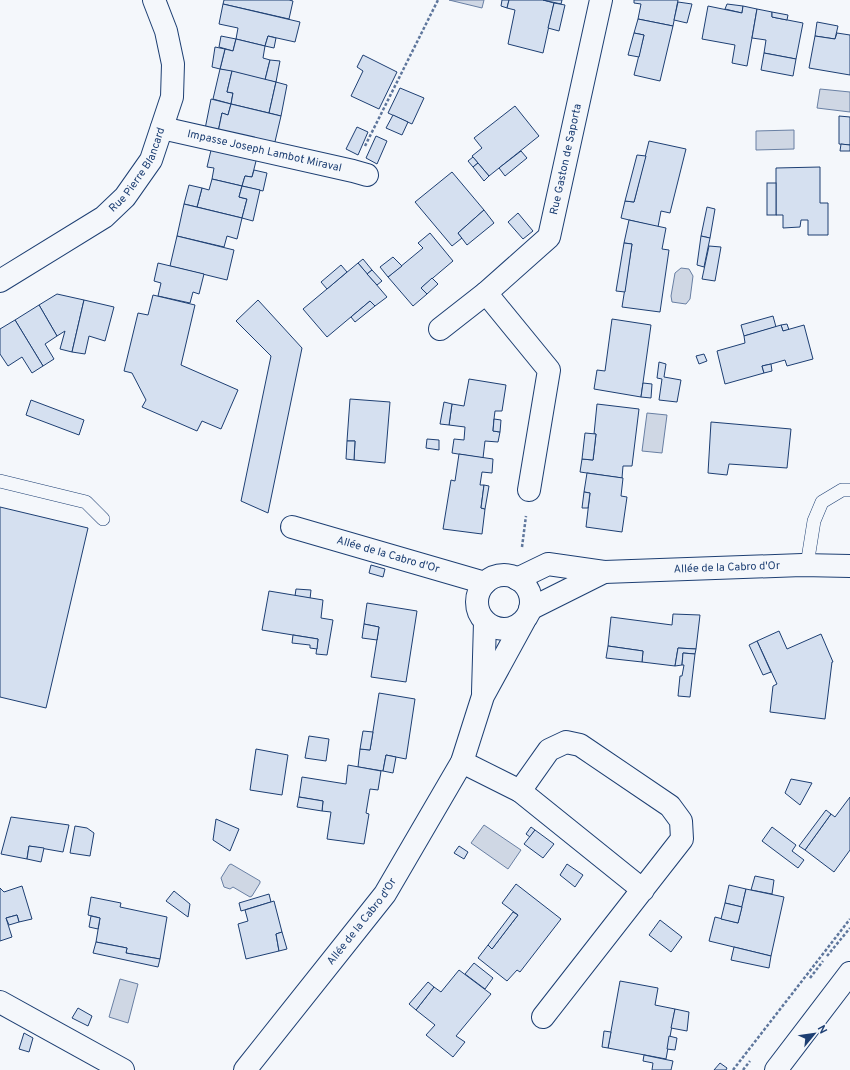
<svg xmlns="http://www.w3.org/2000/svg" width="850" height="1070" font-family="Overpass,sans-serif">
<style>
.water{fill:#cfd7e4;stroke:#687fa3}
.building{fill:#d5e0f0;stroke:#1d3f73}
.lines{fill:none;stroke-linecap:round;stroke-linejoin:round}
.lane-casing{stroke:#1d3f73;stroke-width:14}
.street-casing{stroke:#1d3f73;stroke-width:24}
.secondary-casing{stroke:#1d3f73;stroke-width:24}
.path{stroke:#5e769c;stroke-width:2.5;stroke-dasharray:3 2;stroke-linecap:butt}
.lane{stroke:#f4f7fb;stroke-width:13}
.street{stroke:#f4f7fb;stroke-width:22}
.secondary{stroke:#f4f7fb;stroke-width:22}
.labels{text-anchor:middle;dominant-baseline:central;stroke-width:3;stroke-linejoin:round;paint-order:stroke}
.street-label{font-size:11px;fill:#1d3f73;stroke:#f4f7fb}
</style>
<rect width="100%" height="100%" fill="#f4f7fb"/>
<g class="water">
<polygon points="449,0 484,0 482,8"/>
<polygon points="820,89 850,92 850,112 817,108"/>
<polygon points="794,130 794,149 756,150 756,131"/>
<polygon points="681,268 689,269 693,276 690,299 686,304 672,302 671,296 675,273"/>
<polygon points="647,413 667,415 662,453 642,451"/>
<polygon points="484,825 521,850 508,869 471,843"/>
<polygon points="231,864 260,881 260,883 252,896 250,897 233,887 230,889 224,887 221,878 229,865"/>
<polygon points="120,979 138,984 128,1023 109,1017"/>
</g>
<g class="building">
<polygon points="224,0 289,0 293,1 289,19 223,4"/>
<polygon points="502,0 509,0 507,8 501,6"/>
<polygon points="509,0 543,0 554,3 543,53 508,44 515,10 507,8"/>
<polygon points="543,0 562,0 561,4"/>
<polygon points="634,0 678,0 673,26 638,19 641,4 634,3"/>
<polygon points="678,2 692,4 687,23 674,20"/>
<polygon points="554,3 565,5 559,31 548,28"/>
<polygon points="223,4 300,22 295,42 268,36 265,46 236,39 238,28 219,24"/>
<polygon points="727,4 743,6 742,13 725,9"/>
<polygon points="708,6 742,13 743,6 757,9 747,66 732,63 735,45 702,39"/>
<polygon points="757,9 772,12 772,17 803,23 796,59 764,53 766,40 752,38"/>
<polygon points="772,12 788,15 787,20 772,17"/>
<polygon points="638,19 673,26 660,81 634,75 644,35 634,33"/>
<polygon points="817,22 838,26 835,39 815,36"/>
<polygon points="634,33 644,35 639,57 628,55"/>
<polygon points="837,33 850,35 850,75 809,68 815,36 835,39"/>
<polygon points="221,36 236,39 233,51 219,47"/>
<polygon points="268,36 276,38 274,48 265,46"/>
<polygon points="236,39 265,46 263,58 270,60 265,80 220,69 225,49 233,51"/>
<polygon points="215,47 225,49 220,69 212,67"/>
<polygon points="764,53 796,59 793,76 761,70"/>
<polygon points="363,55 397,72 379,109 351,96 363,71 357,67"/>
<polygon points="270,60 280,61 276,82 265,80"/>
<polygon points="220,69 232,71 227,92 233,93 231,104 213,99"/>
<polygon points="232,71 276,82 269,113 231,104 233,93 227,92"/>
<polygon points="276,82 287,85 281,116 269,113"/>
<polygon points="400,88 424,98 412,124 388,113"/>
<polygon points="211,99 231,104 228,115 222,113 218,132 205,129"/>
<polygon points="231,104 281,116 274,146 218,132 222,113 228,115"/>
<polygon points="515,106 539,136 489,176 472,156 482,148 474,138"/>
<polygon points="393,115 408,122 402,135 386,128"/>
<polygon points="839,116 850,117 850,145 839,144"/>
<polygon points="357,127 368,132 358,155 346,149"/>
<polygon points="376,136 387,141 377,164 366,158"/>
<polygon points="649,141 686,149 670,213 661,211 658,227 621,218 625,201 634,202"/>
<polygon points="841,144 850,145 850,151 840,151"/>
<polygon points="212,146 257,157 252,177 245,176 242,186 212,179 214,168 207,167"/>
<polygon points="521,151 527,158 505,176 499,168"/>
<polygon points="637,155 646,156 634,202 625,201"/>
<polygon points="473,157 478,163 473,167 468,161"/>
<polygon points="478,163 489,176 484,181 473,167"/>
<polygon points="820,167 820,203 828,203 828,235 808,235 808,220 801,220 800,227 783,228 783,215 776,215 776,168"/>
<polygon points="254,170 267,173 263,191 242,186 245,176 252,177"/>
<polygon points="452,172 484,210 458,233 462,238 452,246 415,202"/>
<polygon points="212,179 242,186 239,197 247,199 242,218 197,207 202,188 209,190"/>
<rect x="767" y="183" width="9" height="32"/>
<polygon points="189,185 202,188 197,207 184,204"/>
<polygon points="242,186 260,190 253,221 242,218 247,199 239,197"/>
<polygon points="184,204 242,218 237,239 227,236 224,247 177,236"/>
<polygon points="707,207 715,209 710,238 701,236"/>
<polygon points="484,210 494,223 467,245 458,233"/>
<polygon points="518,213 533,231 523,239 508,222"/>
<polygon points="629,220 666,228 662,249 669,250 660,312 622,307 632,244 624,243"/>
<polygon points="430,233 453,261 421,288 427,294 413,306 388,277 423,248 418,243"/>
<polygon points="177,236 234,250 227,280 170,266"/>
<polygon points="701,236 710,238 704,267 697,265"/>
<polygon points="624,243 632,244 625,292 616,291"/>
<polygon points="709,246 721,247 715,281 702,279"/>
<polygon points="393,257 402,266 388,277 380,267"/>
<polygon points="363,259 372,270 367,274 358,263"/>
<polygon points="158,263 204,274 199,294 193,292 190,303 158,296 161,283 154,281"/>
<polygon points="358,263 387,297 375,306 370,301 327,337 303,309"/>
<polygon points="341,265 347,272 327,289 321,282"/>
<polygon points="372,270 382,281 377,285 367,274"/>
<polygon points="432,278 438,284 427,294 421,288"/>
<polygon points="57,294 84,300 72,352 60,349 65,331 57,336 39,305"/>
<polygon points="153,295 195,305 181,365 238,390 221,429 202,421 197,431 142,407 146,400 132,373 124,371 138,313 148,315"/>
<polygon points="84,300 114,307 105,341 89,336 85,354 72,352"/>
<polygon points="258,300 302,348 268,513 241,501 271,356 236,321"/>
<polygon points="370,301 375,306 355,322 351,317"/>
<polygon points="39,305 57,336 45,344 54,359 43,366 15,320"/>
<polygon points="773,316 776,327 744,336 741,325"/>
<polygon points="612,319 651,325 641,397 594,389 597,370 605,371"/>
<polygon points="15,320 43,366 32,373 22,357 8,366 0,354 0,329"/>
<polygon points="787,324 789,330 783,331 781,325"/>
<polygon points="781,325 783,331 804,325 813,359 787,366 785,360 771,364 762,366 764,373 725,384 717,351 745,343 744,336"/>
<polygon points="704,354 707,361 699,364 696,356"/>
<polygon points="659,362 666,364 664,377 681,380 677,402 659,400 662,379 657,378"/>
<polygon points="771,364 772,371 764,373 762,366"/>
<polygon points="469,379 506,385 502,411 495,411 494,419 493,431 500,432 498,442 485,441 483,458 452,453 454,439 464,440 465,427 449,425 452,404 464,406"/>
<polygon points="643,383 652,384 651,398 641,397"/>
<polygon points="350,399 390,402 385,463 354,460 355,441 347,441"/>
<polygon points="31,400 84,420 79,435 26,415"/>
<polygon points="444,402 452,404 449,425 440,424"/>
<polygon points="597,404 639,409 632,466 623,466 622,478 580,472 582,459 593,460 596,434 594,434"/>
<polygon points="494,419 501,420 500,432 493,431"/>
<polygon points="711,422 791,429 787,468 729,464 727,475 708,473"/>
<polygon points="585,433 596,434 593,460 582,459"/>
<polygon points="427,439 439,440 439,450 426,448"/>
<polygon points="347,441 355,441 354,460 346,459"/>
<polygon points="459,454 493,459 492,473 482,472 480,485 484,485 481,508 485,509 482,534 443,529 451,480 455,481"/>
<polygon points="587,473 623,478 621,496 627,497 622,532 586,527 590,493 584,492"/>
<polygon points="484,485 489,486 485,509 481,508"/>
<polygon points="584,492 590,493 588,508 582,508"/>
<polygon points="0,507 88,528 46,708 0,697"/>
<polygon points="371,565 385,569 383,577 369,573"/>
<polygon points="296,589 311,590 310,599 295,596"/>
<polygon points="269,591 323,600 321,618 333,620 327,655 316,654 318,639 262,630"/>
<polygon points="367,603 417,611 406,682 371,677 379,627 364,624"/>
<polygon points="673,614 700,615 696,649 678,648 675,666 642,662 643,651 608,646 611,617 672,625"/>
<polygon points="364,624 379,627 377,640 362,638"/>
<polygon points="779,631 787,649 821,634 833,662 832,662 825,719 770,712 773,686 777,684 757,641"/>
<polygon points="293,635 318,639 317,649 310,648 310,645 292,643"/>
<polygon points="757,641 771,672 763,675 749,645"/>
<polygon points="608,646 643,651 642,662 606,658"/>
<polygon points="678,648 696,649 695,654 683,653 682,665 675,666"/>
<polygon points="683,653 695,654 690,697 678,696 680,676 682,676 684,665 682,665"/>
<polygon points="379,693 415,699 406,759 386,755 383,771 358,767 360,749 370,750"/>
<polygon points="363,731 373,732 370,750 360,749"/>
<polygon points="309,736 329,739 326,761 305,758"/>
<polygon points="256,749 288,755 282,795 250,790"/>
<polygon points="386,755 396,757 393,773 383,771"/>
<polygon points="348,765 381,771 378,790 370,789 366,813 369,814 364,844 327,839 331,812 322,811 323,801 299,797 302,777 346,784"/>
<polygon points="791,779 812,783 800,805 785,793"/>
<polygon points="299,797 323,801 322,811 297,807"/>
<polygon points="850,797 850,850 834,872 805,850 831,814 835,817"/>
<polygon points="826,810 831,814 805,850 799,846"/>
<polygon points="11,817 69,825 63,852 29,846 27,859 1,854"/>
<polygon points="216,819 239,829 230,851 213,840"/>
<polygon points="75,826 87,828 94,833 90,856 70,853"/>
<polygon points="531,827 535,830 530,837 526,834"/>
<polygon points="772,827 796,845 792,851 804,860 798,868 762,841"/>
<polygon points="535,830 554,844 543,858 524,844"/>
<polygon points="29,846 44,848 41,862 27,859"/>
<polygon points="459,846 468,852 464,859 454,853"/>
<polygon points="567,864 583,875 575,887 560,875"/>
<polygon points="755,876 774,880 772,894 751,890"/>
<polygon points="516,884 561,919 520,972 517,970 507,981 478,958 488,945 492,949 518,915 502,903"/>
<polygon points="729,885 746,889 742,907 725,903"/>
<polygon points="22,886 32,919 19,922 17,915 6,918 12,937 0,941 0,888 4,892"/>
<polygon points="746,889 784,897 771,956 709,941 715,917 738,923"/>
<polygon points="174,891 190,904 188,917 166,901"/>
<polygon points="269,894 271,902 241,911 239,903"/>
<polygon points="91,897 121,903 120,907 167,917 160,959 126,953 127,948 96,942 100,918 88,915"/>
<polygon points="274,901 282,932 276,934 279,951 246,959 238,924 248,921 245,910"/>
<polygon points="725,903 742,907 738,923 721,919"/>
<polygon points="513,912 518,915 492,949 488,945"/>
<polygon points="17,915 19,922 9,925 6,918"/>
<polygon points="91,916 100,918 98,929 89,927"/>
<polygon points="660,920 682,937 671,952 649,935"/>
<polygon points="282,932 287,949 279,951 276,934"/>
<polygon points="96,942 127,948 126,953 160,959 158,967 93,953"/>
<polygon points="734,947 771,956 769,968 731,960"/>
<polygon points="474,963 493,978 485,989 465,974"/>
<polygon points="459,970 491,994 456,1036 465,1042 453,1057 426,1035 435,1025 416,1010 434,987 441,992"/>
<polygon points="620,981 658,988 655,1005 675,1009 666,1059 608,1048"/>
<polygon points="428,982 434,987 416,1010 409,1004"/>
<polygon points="78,1008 92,1016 88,1026 72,1018"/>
<polygon points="675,1009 689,1012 687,1031 671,1028"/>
<polygon points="604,1031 611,1032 608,1048 602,1047"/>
<polygon points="24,1033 33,1038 29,1052 19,1049"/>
<polygon points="669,1036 677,1038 675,1050 667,1049"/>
<polygon points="644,1055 673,1061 671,1070 652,1070 653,1063 643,1061"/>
<polygon points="720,1063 727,1068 726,1070 714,1070"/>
</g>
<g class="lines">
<g class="lane-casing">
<g id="lane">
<polyline points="0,481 86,502 103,519"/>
<polyline points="807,565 814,521 822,502 842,490 850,490"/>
</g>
</g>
<g class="street-casing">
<g id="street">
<path id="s1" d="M162,128L353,171L367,175"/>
<path id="s2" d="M0,281L104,217L125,197L151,160L172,97L173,64L166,31L154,0"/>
<polyline points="440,329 486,293"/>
<path id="s3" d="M529,490L549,370L486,293L549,237L601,0"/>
<path id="s4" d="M292,527L485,583"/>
<circle cx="504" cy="602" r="27"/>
<path id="s5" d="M517,579L548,564L604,572L802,565L850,566"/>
<polyline points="530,609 604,572"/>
<polyline points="483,692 485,622"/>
<polyline points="462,762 520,791"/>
<polyline points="0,1002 123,1070"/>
<polyline points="543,1017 682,839 681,821 670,806 580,745 566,742 549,750 520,791 643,890"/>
<path id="s6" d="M245,1070L385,894L462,762L483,696L524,621"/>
</g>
</g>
<g class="secondary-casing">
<polyline id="secondary" points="776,1070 850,973"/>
</g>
<g class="path">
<polyline points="365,146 438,0"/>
<polyline points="522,547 526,516"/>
<polyline points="827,956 850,928"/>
<polyline points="810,978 823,961"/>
<polyline points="733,1070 850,919"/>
<polyline points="743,1070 750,1061"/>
</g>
<use href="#lane" class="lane"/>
<use href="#street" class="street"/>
<use href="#secondary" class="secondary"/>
</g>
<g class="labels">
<g class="street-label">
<text stroke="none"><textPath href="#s1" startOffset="105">Impasse Joseph Lambot Miraval</textPath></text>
<text stroke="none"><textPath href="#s3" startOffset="385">Rue Gaston de Saporta</textPath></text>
<text stroke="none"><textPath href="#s2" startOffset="181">Rue Pierre Blancard</textPath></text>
<text stroke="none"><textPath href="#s4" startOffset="100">Allée de la Cabro d'Or</textPath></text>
<text stroke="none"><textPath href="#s5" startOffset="214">Allée de la Cabro d'Or</textPath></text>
<text stroke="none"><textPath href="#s6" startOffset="189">Allée de la Cabro d'Or</textPath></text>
</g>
</g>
<g transform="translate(814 1034) rotate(61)" stroke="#f4f7fb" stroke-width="3" paint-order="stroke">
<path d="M0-3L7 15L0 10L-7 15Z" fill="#1d3f73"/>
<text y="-6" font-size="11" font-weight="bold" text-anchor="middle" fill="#1d3f73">N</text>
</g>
</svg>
